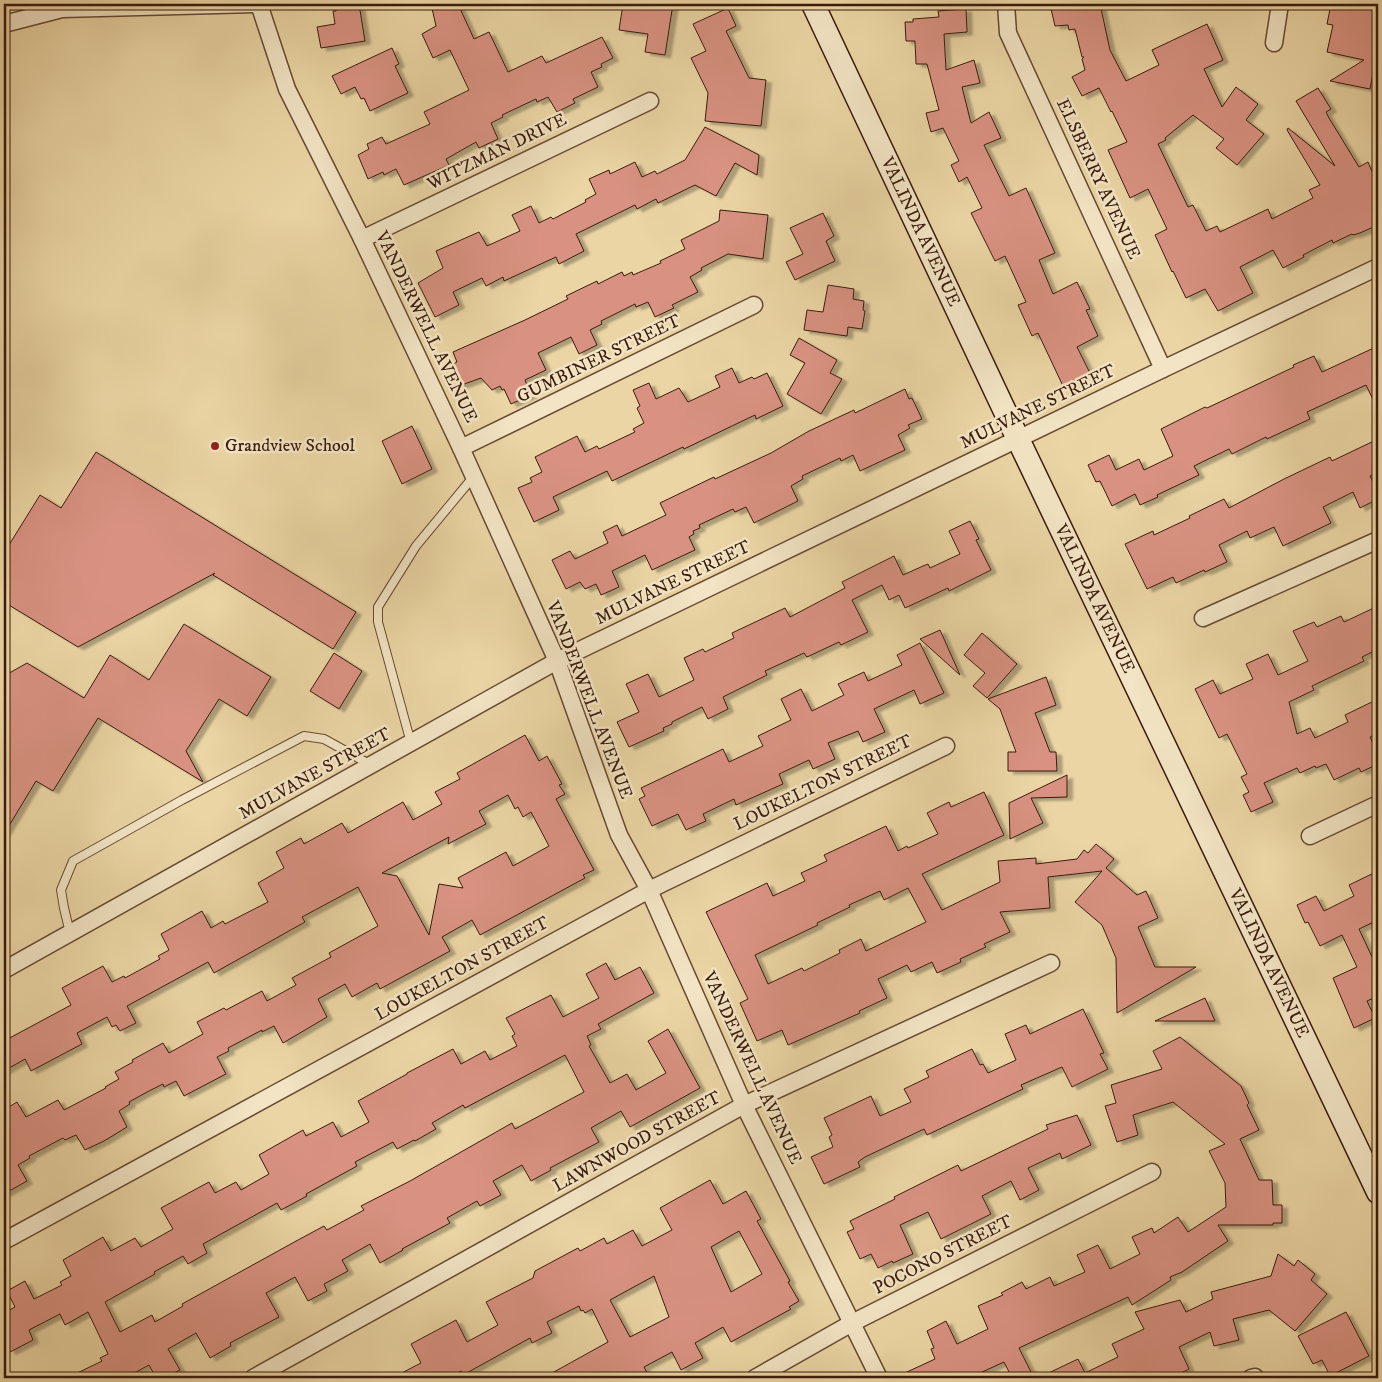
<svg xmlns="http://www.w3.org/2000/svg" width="1382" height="1382" font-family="'IM FELL DW Pica',serif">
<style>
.building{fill:#d99282;stroke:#3a1b0d;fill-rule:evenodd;filter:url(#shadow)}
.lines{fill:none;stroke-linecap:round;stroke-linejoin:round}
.service-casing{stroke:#664a33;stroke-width:10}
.minor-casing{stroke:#664a33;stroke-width:19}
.secondary-casing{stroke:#3a1b0d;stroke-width:25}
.service{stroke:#f2e4c4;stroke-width:8}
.minor{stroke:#f2e4c4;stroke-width:16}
.secondary{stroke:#f2e4c4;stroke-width:22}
.poi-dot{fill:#8f2418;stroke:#f2e4c4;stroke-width:2}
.labels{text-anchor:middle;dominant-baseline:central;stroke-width:5;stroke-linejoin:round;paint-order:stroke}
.street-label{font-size:18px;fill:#3a1b0d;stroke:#f2e4c4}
.poi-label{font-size:18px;fill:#3a1b0d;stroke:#f2e4c4;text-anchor:start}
</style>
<defs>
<filter id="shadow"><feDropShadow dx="5.5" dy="3" stdDeviation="1" flood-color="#0004"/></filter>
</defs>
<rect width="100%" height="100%" fill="#ebd5a4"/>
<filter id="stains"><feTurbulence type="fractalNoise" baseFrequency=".004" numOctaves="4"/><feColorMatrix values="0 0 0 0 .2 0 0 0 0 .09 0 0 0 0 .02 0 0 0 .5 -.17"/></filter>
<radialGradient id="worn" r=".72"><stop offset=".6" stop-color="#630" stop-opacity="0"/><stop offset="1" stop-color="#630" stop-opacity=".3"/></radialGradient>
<g class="building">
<polygon points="335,4 359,4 365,41 321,48 317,27 335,24 333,11 336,11"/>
<polygon points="431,4 458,4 474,39 489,32 508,72 542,56 546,63 602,37 613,58 601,64 602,67 591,72 598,87 573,99 575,103 557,112 548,97 537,102 536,99 502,115 503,117 491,123 498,139 479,148 476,142 446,159 449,165 404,185 396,169 384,175 383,172 368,179 358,155 369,149 367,144 382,137 386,144 430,124 424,112 469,90 450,50 433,58 422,34 436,26"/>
<polygon points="623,4 673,4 665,55 645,52 648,34 619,30"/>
<polygon points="1071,4 1100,4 1110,50 1126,81 1159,65 1152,50 1207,24 1223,60 1204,69 1222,107 1236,87 1258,104 1246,120 1264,134 1237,165 1216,148 1224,139 1193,115 1165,138 1166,140 1158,144 1188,207 1193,205 1206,231 1217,226 1220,232 1268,209 1272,219 1313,198 1309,190 1320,185 1287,130 1288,128 1335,166 1296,101 1318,88 1331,109 1326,112 1329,118 1359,167 1368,162 1373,174 1378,171 1378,225 1360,233 1353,235 1352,234 1333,243 1332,240 1303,255 1304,257 1283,268 1273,250 1240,267 1253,293 1218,311 1205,289 1186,298 1173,271 1172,272 1155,235 1167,229 1148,189 1130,198 1108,150 1127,142 1112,111 1111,112 1099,88 1082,96 1072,77 1085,70 1082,59 1084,57 1082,57 1075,29 1069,30 1068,25 1055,26 1051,9"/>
<polygon points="1331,4 1378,4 1378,20 1375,38 1378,39 1378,47 1370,89 1330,81 1364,60 1327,52 1333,25 1327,24"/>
<polygon points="728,8 736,26 726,31 749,78 766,80 761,126 705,121 708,93 691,58 706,51 693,24"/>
<polygon points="966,9 967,32 944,34 946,70 974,60 980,83 962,87 971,123 989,112 1001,138 984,145 1009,196 1026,188 1055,253 1039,260 1053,294 1077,282 1090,309 1086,310 1098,336 1077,347 1090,373 1063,386 1038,333 1032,336 1022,314 1018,305 1026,302 1005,256 995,261 971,213 982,208 967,177 959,182 951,165 959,161 943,128 931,132 926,113 939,110 927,64 916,64 915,41 906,41 905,22 913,22 913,19 939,17 938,11"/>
<polygon points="392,48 399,64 395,66 408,93 370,111 364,98 361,99 355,87 341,94 332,76"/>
<polygon points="705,127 759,155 757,175 735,163 716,196 695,185 658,203 656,199 637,209 635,205 576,234 584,251 559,264 556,257 504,281 503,277 486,286 482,278 453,292 459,305 435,317 418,283 443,268 436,251 479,232 487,246 520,231 512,215 531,206 539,223 551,217 553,219 586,202 585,200 596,194 589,179 609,170 610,174 635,162 642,177 655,171 657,174 685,160"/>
<polygon points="720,210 768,215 763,259 728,254 701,268 702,270 690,277 698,292 672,305 674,308 655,317 648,302 636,307 635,304 601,321 602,324 590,330 597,345 579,354 571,337 538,353 546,370 525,380 531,395 511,404 504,389 502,390 500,386 492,390 481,378 459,386 450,366 457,362 453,352 525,320 568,299 566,296 597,281 598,284 622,272 624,276 632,272 633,275 661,263 660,261 685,249 681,240 719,221"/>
<polygon points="823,213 834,236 826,241 835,261 795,280 786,262 803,254 790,228"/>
<polygon points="828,285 854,289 853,299 864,301 863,310 865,311 862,329 848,327 847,336 804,330 807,310 823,312"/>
<polygon points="799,338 837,360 830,373 842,379 821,414 787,394 805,363 790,355"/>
<polygon points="1378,346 1378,410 1366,385 1307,412 1310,419 1267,439 1266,437 1232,454 1229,449 1194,466 1199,475 1157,495 1158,497 1140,505 1135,494 1112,506 1100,481 1096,482 1088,465 1109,455 1116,470 1139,459 1144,470 1173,456 1161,429 1205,407 1207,408 1294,367 1293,365 1314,356 1322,372"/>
<polygon points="732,368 739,383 752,377 754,379 767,373 783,406 756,419 755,415 684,449 683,447 612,481 607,471 553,497 559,510 534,522 518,488 532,482 530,478 542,472 535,457 577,436 585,452 597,446 599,449 635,432 633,429 644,423 637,408 640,406 633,390 649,383 656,399 679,388 688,402 720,387 715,376"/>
<polygon points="905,389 909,399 912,398 922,419 908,425 910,428 898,435 905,450 860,471 853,455 841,461 840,458 802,476 803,479 791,486 798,501 754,523 746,507 735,512 733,509 699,525 700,528 693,531 694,534 689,537 695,550 652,570 645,555 612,571 619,587 601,595 596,584 585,589 580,582 566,589 552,560 570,551 575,559 608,543 603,532 617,525 622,536 666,515 660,503 714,477 715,479 771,453 809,431 854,410 855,413"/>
<polygon points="412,426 432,469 402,484 382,441"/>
<polygon points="1378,439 1378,472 1370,476 1378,492 1378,499 1360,508 1353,492 1323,507 1331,523 1283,546 1274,527 1250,538 1247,531 1219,545 1227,562 1205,572 1204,570 1176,583 1173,577 1147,589 1125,544 1153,531 1154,535 1190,518 1189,516 1224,499 1229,508 1284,479 1330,457 1332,461"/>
<polygon points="96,452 356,612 333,649 213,575 215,573 78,647 4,602 4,553 40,495 61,508"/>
<polygon points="970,521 979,539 976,540 991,570 949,591 948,588 905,608 899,595 889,600 882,585 852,600 868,632 841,645 839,642 807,657 804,653 765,671 767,675 723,697 728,709 708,719 702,707 672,722 672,724 663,728 664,731 629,747 617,722 639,712 626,684 648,674 659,697 694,680 684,658 703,649 705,652 734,638 732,633 785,608 790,617 845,588 842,582 894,556 903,575 923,566 928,564 930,568 960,554 949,531"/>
<polygon points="1378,606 1378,649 1362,657 1364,661 1312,686 1314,690 1289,702 1297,734 1310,728 1315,738 1348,722 1345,715 1378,699 1378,733 1370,737 1378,754 1378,764 1361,772 1359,768 1334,780 1326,764 1316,768 1315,766 1300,773 1297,768 1264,783 1273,802 1251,812 1243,795 1249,792 1241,777 1247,774 1227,734 1219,738 1195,689 1213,680 1220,694 1253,679 1246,664 1268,654 1278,675 1308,661 1293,631 1314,622 1317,627 1341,616 1344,622"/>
<polygon points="184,624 271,677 247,716 219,699 186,751 203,782 98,718 53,791 36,781 4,834 4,676 27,663 84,698 110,655 149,680"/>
<polygon points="940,630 960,675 920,639"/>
<polygon points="982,633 1017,664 987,698 973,686 985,673 964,655"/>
<polygon points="920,643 944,693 920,704 914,690 874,709 885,732 863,742 858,731 828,743 835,759 813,769 809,760 779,774 783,784 736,805 734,799 703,814 706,821 686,830 678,814 652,826 639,799 645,796 641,788 723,749 729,762 763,746 758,736 791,720 781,699 801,689 812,711 844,695 838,684 864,672 868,681 902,665 897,655"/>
<polygon points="334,653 362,671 339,709 310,691"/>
<polygon points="1046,677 1056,705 1035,713 1050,752 1056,752 1057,771 1008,771 1008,752 1016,752 1000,709 988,699"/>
<path d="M525,735L539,761L547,756L562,784L559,785L565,794L556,799L594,870L583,875L585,878L480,935L472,920L442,937L450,951L380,989L377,983L352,997L345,984L318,999L327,1017L283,1043L274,1026L262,1032V1030L228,1048L229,1051L217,1057L226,1074L184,1096L176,1081L164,1087L163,1084L149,1091L129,1102L130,1104L119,1111L127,1127L104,1141L85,1150L76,1135L65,1140L63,1138L29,1156L30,1158L18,1165L27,1181L4,1194V1110L17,1102L26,1117L58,1100L64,1110L106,1088L105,1087L119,1079L115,1072L133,1062L132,1060L163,1043L169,1053L203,1034L197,1022L224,1008L226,1010L262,991L267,1001L296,985L292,978L331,957L329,953L378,926L358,887L302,917L305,922L214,973L208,962L127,1006L136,1023L120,1031L116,1025L112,1027L107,1017L77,1033L82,1044L31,1071L25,1059L4,1071V1041L71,1005L62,988L103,966L112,982L124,976L125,978L160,959L158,956L169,950L161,934L202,911L211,928L223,921L225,924L268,902L258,883L284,868L276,852L301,838L304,844L342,823L348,833L403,802L413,820L442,804L435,792L460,779L457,773ZM508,795L515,809L518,807L523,817L531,812L549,846L513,866L506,852L458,878L463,888L439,884L429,935L397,876L382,873L449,837L448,844L486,824L479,811Z"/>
<polygon points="1067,775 1067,797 1031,798 1043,823 1010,839 1009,803"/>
<path d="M984,792L1004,835L922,874L942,910L1000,882L998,861L1036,858V864L1077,859L1084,850L1088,853L1096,844L1114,859L1106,868L1137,895L1146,891L1158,918L1138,927L1155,967H1196L1117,1013L1116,958L1102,925L1075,902L1102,871L1048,877L1050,908L1000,912L1010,932L984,944L986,947L960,959L961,962L937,973L932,962L911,972L907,965L878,979L887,998L859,1011L860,1013L788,1045L782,1030L757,1041L740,1003L748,999L706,912L767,883L773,896L805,881L801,873L827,861L824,855L886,826L898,851L907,846L908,848L938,834L927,813L949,802L951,807ZM908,888L926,922L866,951L861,939L839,950L840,953L804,971L802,968L768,984L755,955L818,925L817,923L850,907L849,905L880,891L884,900Z"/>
<polygon points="1378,871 1378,920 1359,929 1373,959 1378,957 1378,996 1367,1001 1375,1018 1354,1028 1333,978 1357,967 1342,935 1320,946 1308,922 1305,923 1297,905 1316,896 1324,911 1354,896 1349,885"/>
<path d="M606,963L615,980L640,967L654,993L598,1024L601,1029L587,1036L591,1045L589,1046L610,1083L627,1074L636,1090L666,1073L648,1041L668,1029L700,1088L630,1127L621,1111L591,1128L599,1142L550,1168L551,1170L531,1181L522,1165L493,1181L501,1195L480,1206L477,1201L447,1218L450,1223L402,1249L403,1250L380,1263L370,1244L342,1260L348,1271L324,1284L327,1291L308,1301L295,1277L266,1293L279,1317L230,1343L231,1346L210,1358L196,1333L168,1349L180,1370L164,1378H156L149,1365L125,1378H67L102,1361L100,1358L108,1354L88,1312L65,1325L60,1314L29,1330L33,1340L10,1352L4,1339V1313L15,1307L7,1291L25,1281L34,1299L62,1285L60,1282L71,1276L63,1260L103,1237L111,1251L135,1238L141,1247L173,1229L161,1208L209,1182L215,1193L236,1182L241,1190L269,1174L259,1155L303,1130L306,1136L333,1122L341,1137L369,1122L358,1101L407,1074V1073L453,1049L461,1064L485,1051L490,1060L517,1046L512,1036L515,1034L506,1018L551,995L563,1017L599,998L586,974ZM565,1055L584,1092L515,1129L512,1123L410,1181L361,1206L364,1210L327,1230L324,1226L298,1240L182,1304L183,1306L155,1322L152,1315L120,1332L105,1302L155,1274L154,1272L183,1256L188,1264L207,1253L203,1244L277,1203L281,1210L307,1196L306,1194L357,1166L355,1162L393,1142L397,1149L414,1140L415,1141L436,1129L432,1123L463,1105L465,1108Z"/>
<polygon points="1205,998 1215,1021 1155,1021"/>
<polygon points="1083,1009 1104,1053 1100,1054 1108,1069 1072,1087 1062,1067 1021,1085 1023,1089 927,1135 924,1129 865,1157 858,1162 860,1167 824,1184 811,1157 833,1147 829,1137 832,1135 824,1118 871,1096 880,1116 911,1102 904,1089 929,1077 926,1071 972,1049 980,1065 983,1064 988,1073 1016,1060 1005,1034 1026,1025 1030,1034"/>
<polygon points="1180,1037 1241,1086 1249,1103 1247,1105 1259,1130 1240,1139 1259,1180 1272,1180 1273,1205 1282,1205 1282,1223 1273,1223 1273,1225 1218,1225 1228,1241 1182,1272 1170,1277 1171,1280 1132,1305 1128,1297 1019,1348 1034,1378 1012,1378 1004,1362 969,1378 894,1378 935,1359 931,1349 934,1348 927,1331 946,1321 957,1344 988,1329 978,1306 1003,1295 1001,1293 1022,1282 1026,1289 1050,1277 1054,1286 1085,1272 1077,1255 1098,1245 1110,1269 1140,1254 1132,1237 1152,1228 1154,1233 1178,1217 1188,1232 1226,1207 1225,1183 1209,1151 1225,1144 1173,1102 1133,1115 1138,1135 1117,1142 1105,1106 1116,1103 1111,1085 1162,1069 1153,1051"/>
<polygon points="1077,1115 1091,1145 1062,1159 1060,1153 1028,1168 1039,1190 1020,1200 1011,1181 982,1196 991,1214 941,1239 928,1212 900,1225 913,1254 893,1263 892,1261 878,1268 871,1254 860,1259 847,1232 854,1229 850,1221 895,1199 894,1197 958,1165 961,1171 1048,1129 1046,1125"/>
<path d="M710,1180L723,1204L746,1191L761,1219L757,1221L790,1281L788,1282L799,1301L789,1307L791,1309L731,1342L723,1327L695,1343L703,1358L681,1370L672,1352L644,1367L650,1378H543L608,1342L592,1309L585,1313L583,1310L581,1311L579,1306L547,1322L552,1333L532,1343L530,1338L463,1375L461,1371L448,1378H392L421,1363L411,1344L456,1320L467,1342L498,1325L486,1302L533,1278L535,1271L578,1248L580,1251L604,1238L607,1244L633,1230L642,1246L672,1230L660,1208ZM739,1231L762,1274L731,1292L711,1247ZM654,1276L669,1317L630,1337L610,1300Z"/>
<polygon points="1278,1254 1294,1266 1298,1260 1315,1274 1311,1280 1327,1294 1295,1331 1269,1310 1233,1319 1239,1340 1214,1346 1210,1332 1179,1347 1189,1369 1171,1378 1038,1378 1078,1359 1085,1373 1118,1357 1112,1344 1144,1329 1135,1312 1180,1300 1186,1312 1213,1299 1211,1292 1271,1276"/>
<polygon points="1346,1312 1369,1356 1330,1376 1322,1360 1313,1364 1298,1336"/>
</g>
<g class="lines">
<g class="service-casing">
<g id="service">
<polyline points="411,743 378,622 378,607 416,546 474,476"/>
<polyline points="70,933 64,908 61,890 73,861 182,800 304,736 324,739 371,765"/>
</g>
</g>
<g class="minor-casing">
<g id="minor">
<polyline points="259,4 287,89 362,239 461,448 557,661 619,835 649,890 744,1105 879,1378"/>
<polyline points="1006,4 1008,33 1163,369"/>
<polyline points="4,24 62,9 259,4"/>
<polyline points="1274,43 1280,4"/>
<polyline points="362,239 650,101"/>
<polyline points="461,448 754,305"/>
<polyline points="1203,618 1378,540"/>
<polyline points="1310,836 1378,804"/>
<polyline points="4,970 557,661 1163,369 1378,267"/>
<polyline points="4,1241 649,890 946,746"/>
<polyline points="253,1378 744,1105 1051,963"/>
<polyline points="755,1378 852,1323 1152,1172"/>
<polyline points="1251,1378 1255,1377"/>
</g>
</g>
<g class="secondary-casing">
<g id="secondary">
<path id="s1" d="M813,4L1018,439L1378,1192"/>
</g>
</g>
<use href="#service" class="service"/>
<use href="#minor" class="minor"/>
<use href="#secondary" class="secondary"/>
</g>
<circle class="poi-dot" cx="215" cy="446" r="5"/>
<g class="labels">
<g class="street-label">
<text transform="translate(497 152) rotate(-26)">WITZMAN DRIVE</text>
<text transform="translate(1098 179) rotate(65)">ELSBERRY AVENUE</text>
<text stroke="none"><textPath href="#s1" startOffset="252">VALINDA AVENUE</textPath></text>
<text transform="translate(426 327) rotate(64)">VANDERWELL AVENUE</text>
<text transform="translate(599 359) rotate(-26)">GUMBINER STREET</text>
<text transform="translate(1038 407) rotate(-26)">MULVANE STREET</text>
<text transform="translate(673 583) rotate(-26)">MULVANE STREET</text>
<text stroke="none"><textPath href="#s1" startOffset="658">VALINDA AVENUE</textPath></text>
<text transform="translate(589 700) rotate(69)">VANDERWELL AVENUE</text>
<text transform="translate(315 774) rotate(-29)">MULVANE STREET</text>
<text transform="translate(823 783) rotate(-26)">LOUKELTON STREET</text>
<text stroke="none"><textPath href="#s1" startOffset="1062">VALINDA AVENUE</textPath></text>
<text transform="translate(462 969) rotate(-29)">LOUKELTON STREET</text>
<text transform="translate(752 1068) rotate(65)">VANDERWELL AVENUE</text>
<text transform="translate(637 1142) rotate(-29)">LAWNWOOD STREET</text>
<text transform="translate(943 1255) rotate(-27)">POCONO STREET</text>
</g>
<g class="poi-label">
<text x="225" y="446">Grandview School</text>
</g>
</g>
<rect width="1382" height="1382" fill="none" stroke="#ebd5a4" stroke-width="20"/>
<rect x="5" y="5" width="1372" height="1372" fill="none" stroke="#3a1b0d" stroke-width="2.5"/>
<rect x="10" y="10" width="1362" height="1362" fill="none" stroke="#3a1b0d"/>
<rect width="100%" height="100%" filter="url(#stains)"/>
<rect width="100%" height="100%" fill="url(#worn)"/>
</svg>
